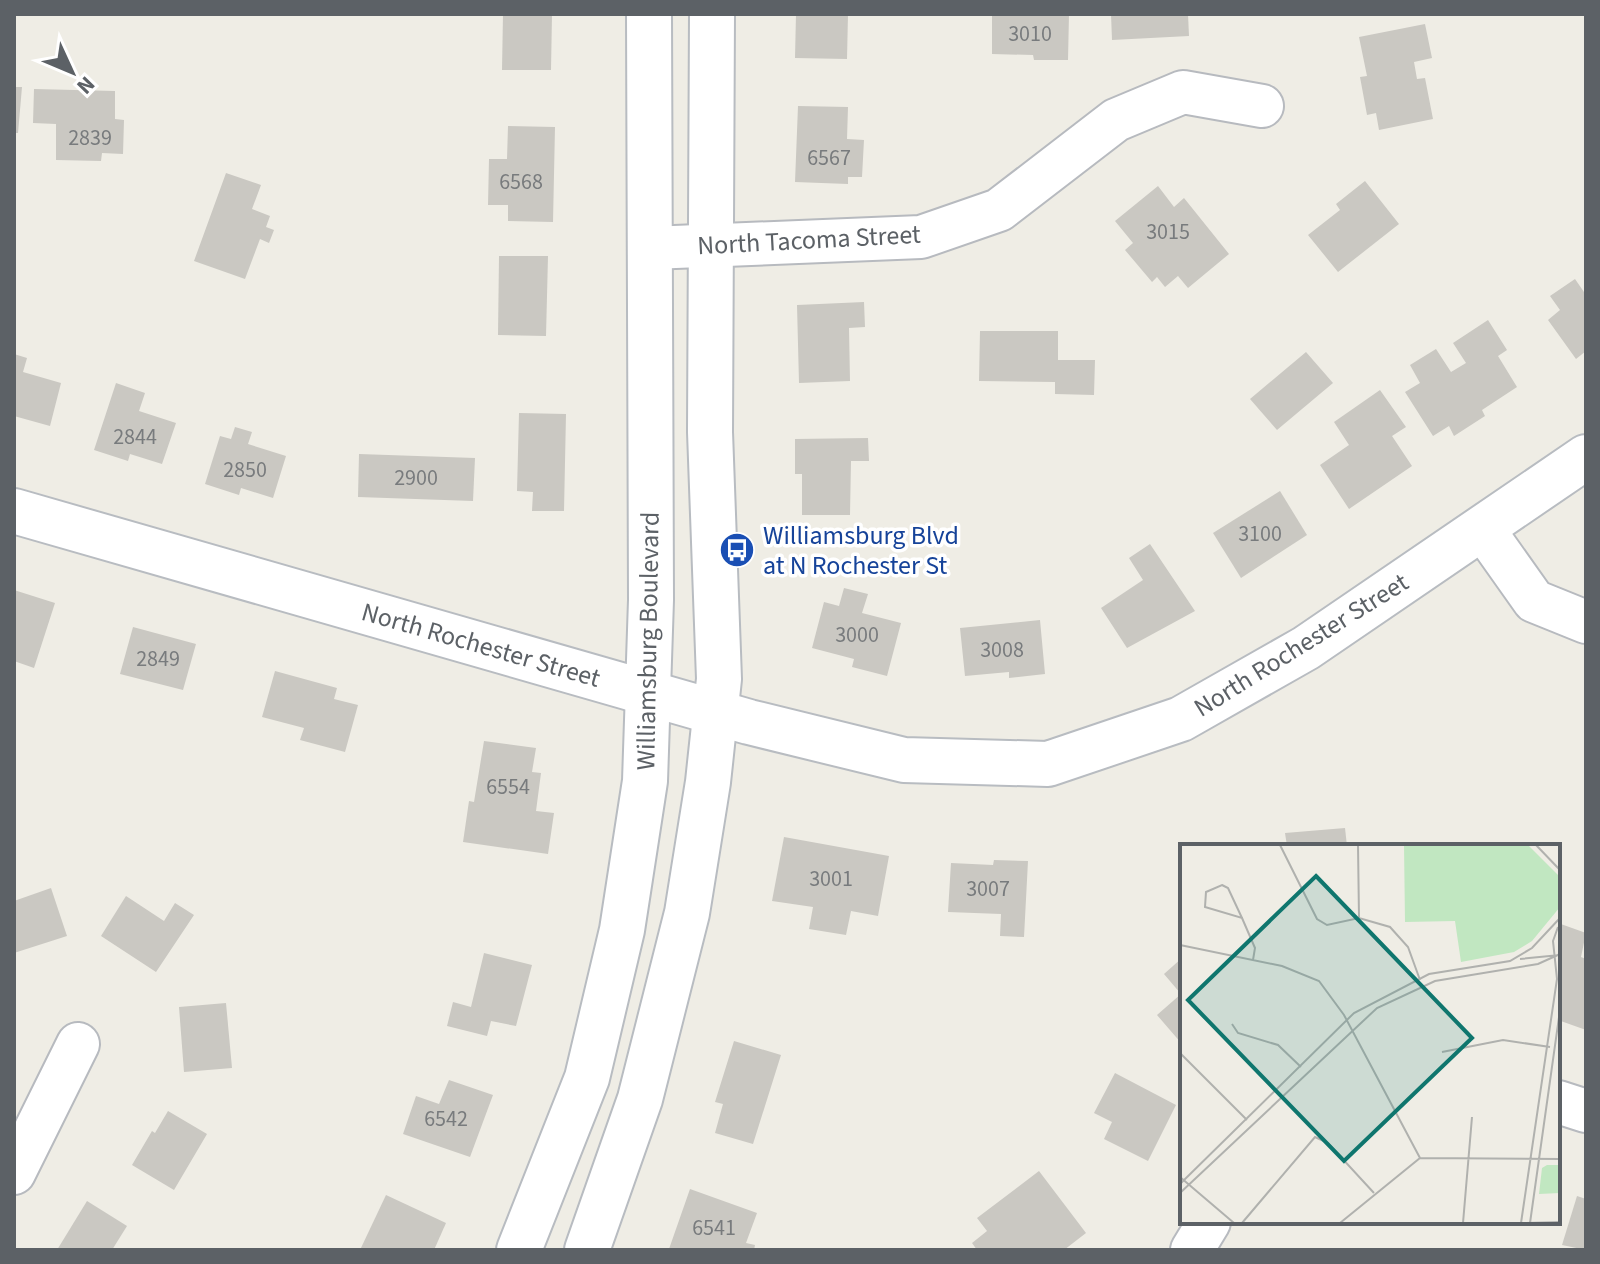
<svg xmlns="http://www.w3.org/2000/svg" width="1600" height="1264" font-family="'Source Sans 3',sans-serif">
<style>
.building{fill:#cac8c2}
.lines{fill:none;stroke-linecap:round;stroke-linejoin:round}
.street-casing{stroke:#b7babf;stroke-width:46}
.secondary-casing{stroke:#b8bcc1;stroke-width:48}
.street{stroke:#fff;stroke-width:42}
.secondary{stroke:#fff;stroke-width:44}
.labels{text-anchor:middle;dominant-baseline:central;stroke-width:7;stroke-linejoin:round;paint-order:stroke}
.number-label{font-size:22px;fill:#787b7d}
.street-label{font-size:26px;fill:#5c6166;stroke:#fff}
.transit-label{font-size:26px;fill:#164399;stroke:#fff;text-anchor:start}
.inset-road{fill:none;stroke:#b0b1ae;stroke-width:2}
.view{fill:#0f766e;fill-opacity:0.15;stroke:#0f766e;stroke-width:4}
.inset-edge{fill:none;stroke:#5c6166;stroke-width:4}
</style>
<rect width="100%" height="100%" fill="#efede5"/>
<g class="building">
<polygon points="503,14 552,14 551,70 502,70"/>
<polygon points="796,14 848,14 847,59 795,58"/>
<polygon points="992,14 1069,14 1068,60 1034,60 1033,55 992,54"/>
<polygon points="1111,14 1188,14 1189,36 1112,40"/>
<polygon points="1425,24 1432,58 1414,62 1417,79 1425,78 1433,119 1379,130 1376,113 1367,115 1360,77 1367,76 1359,37"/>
<polygon points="14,87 22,87 18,133 14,133"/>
<polygon points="34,89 115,91 115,119 124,120 123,154 102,153 101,161 56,160 56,124 33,123"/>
<polygon points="798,106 848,107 847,139 864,140 862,177 848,177 848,184 795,182"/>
<polygon points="508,126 555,127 553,222 508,221 508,205 488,205 489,159 507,159"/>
<polygon points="226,173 261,185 252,209 270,216 266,227 274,230 269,243 260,239 245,279 194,261"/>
<polygon points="1365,181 1399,224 1338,272 1308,235 1340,210 1336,204"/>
<polygon points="1158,186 1174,207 1184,198 1229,254 1188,288 1178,276 1165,287 1157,277 1152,282 1125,250 1133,243 1115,221"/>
<polygon points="499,256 548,256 546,336 498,335"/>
<polygon points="1575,279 1584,292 1586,290 1586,351 1576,359 1548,320 1560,310 1550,296"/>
<polygon points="864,302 865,327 849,328 850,381 799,383 797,305"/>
<polygon points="1488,320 1507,350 1498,356 1517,387 1482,410 1485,416 1454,436 1449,426 1433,436 1405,392 1420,383 1410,365 1436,349 1451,372 1466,363 1453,343"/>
<polygon points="980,331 1058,331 1058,360 1095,360 1094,395 1055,394 1055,382 979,381"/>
<polygon points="1306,352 1333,383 1277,430 1250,399"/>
<polygon points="14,354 27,358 23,372 61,383 50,426 14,416"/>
<polygon points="116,383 145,393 139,411 176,423 162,464 130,454 128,461 94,450"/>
<polygon points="1380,390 1406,427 1392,436 1412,466 1349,509 1320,465 1349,445 1334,422"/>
<polygon points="519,413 566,414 564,511 532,511 533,492 517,491"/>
<polygon points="235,427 252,432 248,444 286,456 273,498 241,488 239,495 205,484 220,436 231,439"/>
<polygon points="868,438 869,461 851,461 850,515 802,515 802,474 795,474 795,439"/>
<polygon points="359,454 475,458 473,501 358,497"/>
<polygon points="1280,491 1307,535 1241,578 1213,533"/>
<polygon points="1150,544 1195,611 1127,648 1101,608 1143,580 1129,558"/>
<polygon points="844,588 868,594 862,613 901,623 887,676 852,667 854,659 812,648 824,602 839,606"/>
<polygon points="14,590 55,603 34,668 14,661"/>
<polygon points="1040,620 1045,674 1009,678 1009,672 965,676 960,628"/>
<polygon points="133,627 196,644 183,690 120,674"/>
<polygon points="275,671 337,688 334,699 358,705 345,752 300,740 304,728 262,717"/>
<polygon points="484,741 536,748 532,772 541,773 536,811 554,813 548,854 463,842 469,801 474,802"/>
<polygon points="1345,828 1347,846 1287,846 1285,833"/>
<polygon points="784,837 889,856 878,916 851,911 846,935 809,929 813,907 772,901"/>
<polygon points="994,860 1028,861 1024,937 1000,936 1001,914 948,912 951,863 993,865"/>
<polygon points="51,888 67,936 14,953 14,901"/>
<polygon points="126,896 164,921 175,903 194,915 156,972 101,936"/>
<polygon points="1558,923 1586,933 1581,957 1586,959 1586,1030 1558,1020"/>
<polygon points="484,953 532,965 516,1026 491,1021 487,1036 447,1026 453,1002 471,1007"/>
<polygon points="1182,958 1182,1044 1157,1015 1181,994 1164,974"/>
<polygon points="226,1003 232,1068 184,1072 179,1007"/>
<polygon points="734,1041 781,1055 753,1144 715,1133 723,1104 715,1102"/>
<polygon points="1115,1073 1176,1105 1148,1161 1104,1139 1112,1122 1094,1113"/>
<polygon points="449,1080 493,1095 470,1157 403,1134 416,1096 439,1104"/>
<polygon points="168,1111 207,1134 174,1190 132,1165 152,1131 155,1133"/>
<polygon points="1039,1171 1086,1233 1064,1250 977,1250 972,1243 987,1231 977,1218"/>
<polygon points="690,1189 757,1213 746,1243 755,1245 754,1250 669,1249"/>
<polygon points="386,1195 446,1223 434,1250 360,1250"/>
<polygon points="1577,1196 1586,1199 1586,1250 1562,1245"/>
<polygon points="87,1201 127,1226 112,1250 57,1250"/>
</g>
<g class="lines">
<g class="street-casing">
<g id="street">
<polyline points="650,248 921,237 999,210 1116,120 1183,92 1262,106"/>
<polyline points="1483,529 1534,601 1586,622"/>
<polyline points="1558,1102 1586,1111"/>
<polyline points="14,1173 78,1044"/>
<polyline points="1192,1250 1209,1222"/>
</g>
</g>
<g class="secondary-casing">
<g id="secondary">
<polyline points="14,511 749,722 904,760 1048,764 1181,719 1306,648 1586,457"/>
<polyline points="519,1250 587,1078 622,930 645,781 651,600 649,14"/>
<polyline points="587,1250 640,1099 687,913 708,782 719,679 710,432 712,14"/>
</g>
</g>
<use href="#street" class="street"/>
<use href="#secondary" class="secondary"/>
</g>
<defs>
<g id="bus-disc" transform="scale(1.8)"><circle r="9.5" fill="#1a4fb4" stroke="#fff"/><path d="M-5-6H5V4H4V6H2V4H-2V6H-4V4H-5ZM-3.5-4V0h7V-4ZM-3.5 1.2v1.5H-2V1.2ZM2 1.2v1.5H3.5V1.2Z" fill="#fff"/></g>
</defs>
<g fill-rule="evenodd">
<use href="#bus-disc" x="737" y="550"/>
</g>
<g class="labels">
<g class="number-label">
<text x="1030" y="34">3010</text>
<text x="90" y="138">2839</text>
<text x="829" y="158">6567</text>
<text x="521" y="182">6568</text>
<text x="1168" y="232">3015</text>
<text x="135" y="437">2844</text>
<text x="245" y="470">2850</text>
<text x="416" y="478">2900</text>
<text x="1260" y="534">3100</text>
<text x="857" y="635">3000</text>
<text x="1002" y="650">3008</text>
<text x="158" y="659">2849</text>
<text x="508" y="787">6554</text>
<text x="831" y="879">3001</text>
<text x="988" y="889">3007</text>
<text x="446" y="1119">6542</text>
<text x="714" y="1228">6541</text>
</g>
<g class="street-label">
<text transform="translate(809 240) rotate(-3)">North Tacoma Street</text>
<text transform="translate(648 641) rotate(-89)">Williamsburg Boulevard</text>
<text transform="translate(481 645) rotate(16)">North Rochester Street</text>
<text transform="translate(1301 645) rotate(-32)">North Rochester Street</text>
</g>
<g class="transit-label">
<text x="763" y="535">Williamsburg Blvd<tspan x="763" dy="30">at N Rochester St</tspan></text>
</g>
</g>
<g transform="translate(1180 844)">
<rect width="380" height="380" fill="#efede5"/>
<path d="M224,1H348L380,33V63L352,97L334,108L281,118L275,77L225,78ZM367,321H380V349L359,350L362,324Z" fill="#c1e7c1"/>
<path class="inset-road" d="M100,1L137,75L147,81L179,74L210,83L228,103L240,136M178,1L179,74M356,1L380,26M42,41L48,44L62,74L25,63L26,48ZM62,74L75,104L73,116M0,101L102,122L139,137L164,171L240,314M340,115L380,111M52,180L58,189L98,201L121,223M262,208L323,196L370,203M0,209L67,276M0,333L54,379M0,340L174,169L249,130L330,117L352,104L380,74M0,349L197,164L255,137L358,120L380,110M62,379L135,293L148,299L194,349M160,379L240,314L380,315M283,379L292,273M341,379L377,135L373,97L378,83M346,379L380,378M350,379L380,166"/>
<path class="view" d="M136,32L292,194L164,317L8,156Z"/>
<rect width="380" height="380" class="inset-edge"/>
</g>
<rect width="1600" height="1264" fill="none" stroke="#5c6166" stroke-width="32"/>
<g transform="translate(72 72) rotate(134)" stroke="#ffffff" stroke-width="6" paint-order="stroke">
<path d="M0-6L14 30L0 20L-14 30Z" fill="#5c6166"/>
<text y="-12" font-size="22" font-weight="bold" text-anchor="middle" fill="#5c6166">N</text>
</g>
</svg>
